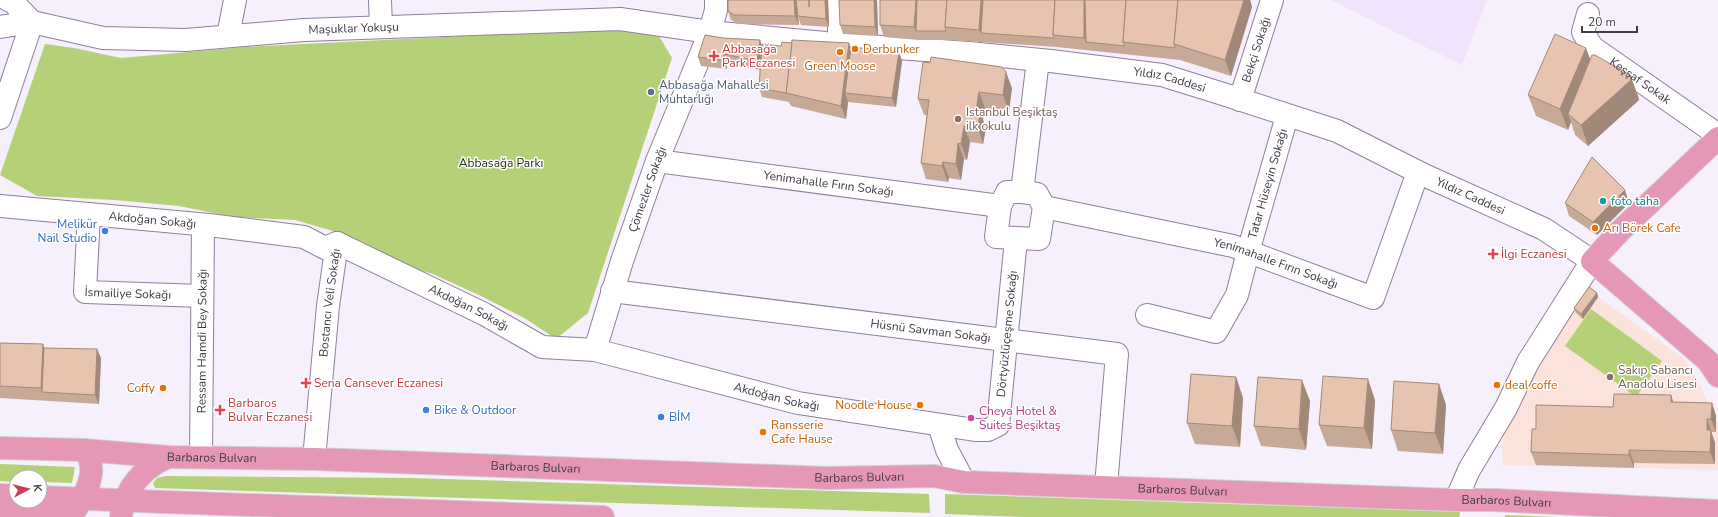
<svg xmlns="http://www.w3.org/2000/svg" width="1718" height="517" font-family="'Nunito Sans',sans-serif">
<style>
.built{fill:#f0e2fa}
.education{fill:#fbe2da}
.green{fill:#b4d177}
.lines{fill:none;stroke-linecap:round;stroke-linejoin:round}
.minor-casing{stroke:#907e9c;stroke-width:24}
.major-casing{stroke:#d1cfd3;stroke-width:24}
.minor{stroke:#fff;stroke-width:22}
.major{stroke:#e697b5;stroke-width:22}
.wall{fill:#c6a996}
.shaded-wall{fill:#a1897a}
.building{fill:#e6c4af;stroke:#a1897a}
.food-dot{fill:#e8710a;stroke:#fff;stroke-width:1.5}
.health-dot{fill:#e0444e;stroke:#fff;stroke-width:1.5}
.service-dot{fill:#5c6f8a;stroke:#fff;stroke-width:1.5}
.education-dot{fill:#8d6e63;stroke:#fff;stroke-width:1.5}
.culture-dot{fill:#0f9aa8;stroke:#fff;stroke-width:1.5}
.shop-dot{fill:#3f7fe0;stroke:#fff;stroke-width:1.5}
.hotel-dot{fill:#d1479c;stroke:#fff;stroke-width:1.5}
.labels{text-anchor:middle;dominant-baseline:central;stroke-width:3;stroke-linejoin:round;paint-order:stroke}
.street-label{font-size:12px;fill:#413946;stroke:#fff}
.health-label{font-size:12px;fill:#be3a42;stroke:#fff;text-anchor:start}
.food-label{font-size:12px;fill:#c56008;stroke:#fff;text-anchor:start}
.service-label{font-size:12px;fill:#4e5e75;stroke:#fff;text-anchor:start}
.education-label{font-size:12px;fill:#785e54;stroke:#fff;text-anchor:start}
.park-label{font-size:12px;fill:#27330b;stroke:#fff}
.culture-label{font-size:12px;fill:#0d838f;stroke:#fff;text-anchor:start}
.shop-label{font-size:12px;fill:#366cbe;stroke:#fff;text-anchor:start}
.hotel-label{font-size:12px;fill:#b23c85;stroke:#fff;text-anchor:start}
</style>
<rect width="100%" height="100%" fill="#f6effc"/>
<polygon class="built" points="1331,0 1487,0 1462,65"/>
<polygon class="education" points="1586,288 1683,358 1698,381 1718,426 1718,470 1503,465 1502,443 1525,373"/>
<g class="green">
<polygon points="622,28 659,36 672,58 588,313 556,339 526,319 481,296 433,274 382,259 333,231 295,220 234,217 179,206 115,200 37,196 0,175 45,44 74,48 121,58 245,47"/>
<polygon points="1591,309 1662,361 1636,397 1565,346"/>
<polygon points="0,464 75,467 72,483 40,482 40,477 16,477 16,482 0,481"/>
<polygon points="166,476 411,478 929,494 930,513 155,488 153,483 157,478"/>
<polygon points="945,494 1460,512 1459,517 1026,517 945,514"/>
<polygon points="1505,515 1561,517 1505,517"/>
</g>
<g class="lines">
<g class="minor-casing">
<g id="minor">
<path id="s1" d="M8,0L12,1L32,22L103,38L186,40L304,30L620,19L710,32L825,43L969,53L1051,61L1162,75L1223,94L1337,131L1424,175L1544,229L1592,261L1528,362L1506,408L1469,470L1456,500"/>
<polyline points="380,0 381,27"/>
<polyline points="839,0 839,44"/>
<path id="s2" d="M1588,14L1583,32L1592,47L1718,135"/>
<polyline points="0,27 32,22"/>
<polyline points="228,36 235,0"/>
<path id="s3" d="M1240,100L1272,0"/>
<polyline points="0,118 32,22"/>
<path id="s4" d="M657,161L1000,206"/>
<polygon points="1007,192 1022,192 1037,194 1044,207 1039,239 996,237 1000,206"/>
<polyline points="1022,192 1038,60"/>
<path id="s5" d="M0,206L209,225L304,237L325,248L337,243L484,314L542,347L595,350L798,403L975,430H988L998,425L1016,239"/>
<path id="s6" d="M1044,207L1233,246L1373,298L1418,172"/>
<path id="s7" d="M89,214L85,292L202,296"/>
<path id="s8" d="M612,291L1117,354L1106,486"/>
<path id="s9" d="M1147,315L1216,332L1237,295L1248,252L1287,116"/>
<path id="s10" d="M595,350L622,261L657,161L710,32L716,10V0"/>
<polyline points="939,425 947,450 964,482"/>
<path id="s11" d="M201,457L203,225"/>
<path id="s12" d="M314,459L328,306L337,243"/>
</g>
</g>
<g class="major-casing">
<g id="major">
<polyline points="1718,138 1620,231 1592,261 1708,361 1718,376"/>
<path id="s13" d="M0,448L84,450L168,457L314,459L827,478L934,476L964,482L1456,500H1493L1718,511"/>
<polyline points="0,495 16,496"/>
<polyline points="40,497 164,502 603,517"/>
<path d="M0,513H68L74,512C83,499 95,477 90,461C89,457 86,453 84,450"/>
<path d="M121,517C124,489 143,468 168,457"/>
</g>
</g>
<use href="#minor" class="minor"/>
<use href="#major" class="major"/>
</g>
<g class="wall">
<polygon points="728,0 828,0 829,27 801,25 798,16 799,25 738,24 731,20 728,11"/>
<polygon points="877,0 878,36 843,34 840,25"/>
<polygon points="880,0 1250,0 1252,7 1231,76 1180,60 1057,47 950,40 919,40 884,37 880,25"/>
<polygon points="723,38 760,40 762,47 781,46 792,43 851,47 899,52 902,61 896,107 848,102 846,119 791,106 789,102 762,97 759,88 760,65 760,70 727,63 727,69 701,66 698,57"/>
<polygon points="1590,59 1630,75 1638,96 1639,100 1588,146 1575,135 1571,122 1568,130 1536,116 1528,95"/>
<polygon points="1012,88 1009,111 985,108 983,120 986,128 983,144 970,142 967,160 964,159 961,180 949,178 948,182 926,179 921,163 927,115 924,115 918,99"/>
<polygon points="1565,203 1629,203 1597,235 1569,216"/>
<polygon points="1597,293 1598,297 1583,319 1576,313 1574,308"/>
<polygon points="0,343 43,344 44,348 101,358 99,404 0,398"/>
<polygon points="1236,377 1243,398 1240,447 1195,444 1187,423"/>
<polygon points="1439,384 1446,405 1443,454 1398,451 1391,430"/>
<polygon points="1671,395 1673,402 1712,403 1716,416 1716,432 1712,432 1712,434 1715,443 1715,464 1634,463 1634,468 1536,465 1531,452 1536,429 1613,407"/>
<polygon points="1375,400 1372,449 1327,446 1319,425"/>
<polygon points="1310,401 1306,450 1261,446 1254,426"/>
</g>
<g class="shaded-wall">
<polygon points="794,0 796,0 799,25 795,16"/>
<polygon points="825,0 828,0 829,27 826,19"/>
<polygon points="874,0 877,0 878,36 875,27"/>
<polygon points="916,0 921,0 916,31 914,27"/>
<polygon points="981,0 987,0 981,33 979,30"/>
<polygon points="1084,0 1088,0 1086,42 1084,38"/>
<polygon points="1244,0 1250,0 1252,7 1231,76 1225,60"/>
<polygon points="760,40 763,49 760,70 757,61"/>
<polygon points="849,43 854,56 845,93 848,102 846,119 841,106"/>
<polygon points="1586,48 1594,69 1568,114 1571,122 1568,130 1560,109"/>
<polygon points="899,52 902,61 896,107 892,98"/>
<polygon points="724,54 727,63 727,69 723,60"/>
<polygon points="1006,72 1012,88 1009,111 1003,95"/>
<polygon points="1630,75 1638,96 1639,100 1588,146 1581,125"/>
<polygon points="979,92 985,108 983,120 986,128 983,144 978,128 976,111"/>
<polygon points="964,126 970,142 967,160 961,144"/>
<polygon points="958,143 964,159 961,180 956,164"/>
<polygon points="943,162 949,178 948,182 942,166"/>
<polygon points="1625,190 1629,203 1597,235 1593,222"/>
<polygon points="1597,293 1598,297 1583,319 1581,314"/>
<polygon points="43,344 47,357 42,392 41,388"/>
<polygon points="97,349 101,358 99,404 95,395"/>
<polygon points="1236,377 1243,398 1240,447 1232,426"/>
<polygon points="1368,379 1375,400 1372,449 1364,428"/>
<polygon points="1302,380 1310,401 1306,450 1299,429"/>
<polygon points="1439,384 1446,405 1443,454 1435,433"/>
<polygon points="1671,395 1675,408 1671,402"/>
<polygon points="1712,403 1716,416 1716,432 1711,419"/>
<polygon points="1707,419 1715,443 1715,464 1710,452 1707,430"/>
<polygon points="1629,450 1634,463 1634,468 1629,455"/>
</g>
<g class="building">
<polygon points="728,0 794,0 795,16 734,15 728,11"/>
<polygon points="796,0 809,0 809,7 809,0 825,0 826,19 798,16"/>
<polygon points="839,0 874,0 875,27 840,25"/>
<polygon points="880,0 916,0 914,27 880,25"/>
<polygon points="917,0 947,0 945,27 946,31 916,31"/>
<polygon points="947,0 981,0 979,30 945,27"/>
<polygon points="983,0 1055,0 1053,35 1054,38 981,33"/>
<polygon points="1055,0 1084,0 1084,38 1053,35"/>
<polygon points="1085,0 1126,0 1123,42 1125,46 1086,42"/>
<polygon points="1126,0 1178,0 1174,44 1175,48 1123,42"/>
<polygon points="1178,0 1244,0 1225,60 1174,44"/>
<polygon points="1555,34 1586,48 1560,109 1528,95"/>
<polygon points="705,35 723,38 760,40 757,61 724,54 723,60 698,57"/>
<polygon points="792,40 849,43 841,106 786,93"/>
<polygon points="782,42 792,43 786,93 759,88 762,44 781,46"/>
<polygon points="851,47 899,52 892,98 845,93"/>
<polygon points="1592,55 1595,55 1630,75 1631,80 1581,125 1568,114"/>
<polygon points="931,57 1002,67 1006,72 1003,95 979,92 976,111 980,112 978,128 964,126 961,144 958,143 956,164 943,162 942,166 921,163 929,100 918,99 923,62 930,63"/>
<polygon points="1592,157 1625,190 1593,222 1565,203"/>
<polygon points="1589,287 1597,293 1581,314 1574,308"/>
<polygon points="0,343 43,344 41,388 0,386"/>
<polygon points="44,348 97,349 95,395 42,392"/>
<polygon points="1191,374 1236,377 1232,426 1187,423"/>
<polygon points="1323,376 1368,379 1364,428 1319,425"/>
<polygon points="1258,377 1302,380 1299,429 1254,426"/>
<polygon points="1394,381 1439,384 1435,433 1391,430"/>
<polygon points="1614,394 1671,395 1671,402 1712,403 1711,419 1707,419 1707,430 1711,430 1710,452 1629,450 1629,455 1531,452 1532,429 1536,429 1536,405 1613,407"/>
</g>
<g class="food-dot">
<circle cx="855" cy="49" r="4"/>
<circle cx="840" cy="52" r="4"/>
<circle cx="1595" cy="228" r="4"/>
<circle cx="1497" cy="385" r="4"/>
<circle cx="163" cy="388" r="4"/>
<circle cx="920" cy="405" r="4"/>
<circle cx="763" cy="432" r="4"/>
</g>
<g class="health-dot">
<path d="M712 50h4v4h4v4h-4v4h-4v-4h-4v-4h4z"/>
<path d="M1491 248h4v4h4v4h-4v4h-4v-4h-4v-4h4z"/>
<path d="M304 377h4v4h4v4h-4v4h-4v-4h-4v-4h4z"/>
<path d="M218 404h4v4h4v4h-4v4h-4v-4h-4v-4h4z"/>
</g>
<circle class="service-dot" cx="651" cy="92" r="4"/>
<g class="education-dot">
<circle cx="958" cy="119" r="4"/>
<circle cx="1610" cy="377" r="4"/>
</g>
<circle class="culture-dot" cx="1603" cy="201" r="4"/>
<g class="shop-dot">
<circle cx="105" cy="231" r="4"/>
<circle cx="426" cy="410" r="4"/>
<circle cx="661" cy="417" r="4"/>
</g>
<circle class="hotel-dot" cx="971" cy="418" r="4"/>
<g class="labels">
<g class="street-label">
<text stroke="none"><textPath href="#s1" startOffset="357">Maşuklar Yokuşu</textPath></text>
<text stroke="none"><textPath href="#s3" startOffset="53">Bekçi Sokağı</textPath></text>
<text stroke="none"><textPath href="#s1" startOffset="1177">Yıldız Caddesi</textPath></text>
<text stroke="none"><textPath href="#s2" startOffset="95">Keşşaf Sokak</textPath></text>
<text stroke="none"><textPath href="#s4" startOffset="173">Yenimahalle Fırın Sokağı</textPath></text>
<text stroke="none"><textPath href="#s9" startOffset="229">Tatar Hüseyin Sokağı</textPath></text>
<text stroke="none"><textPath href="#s10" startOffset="169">Çömezler Sokağı</textPath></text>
<text stroke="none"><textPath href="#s1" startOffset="1501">Yıldız Caddesi</textPath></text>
<text stroke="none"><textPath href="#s5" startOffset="153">Akdoğan Sokağı</textPath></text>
<text stroke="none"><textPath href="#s6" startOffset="239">Yenimahalle Fırın Sokağı</textPath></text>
<text stroke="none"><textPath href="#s7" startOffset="121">İsmailiye Sokağı</textPath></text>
<text stroke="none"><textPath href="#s12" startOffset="157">Bostancı Veli Sokağı</textPath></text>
<text stroke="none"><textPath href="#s5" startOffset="489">Akdoğan Sokağı</textPath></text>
<text stroke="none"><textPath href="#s8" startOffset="321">Hüsnü Savman Sokağı</textPath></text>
<text stroke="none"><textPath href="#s5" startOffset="1130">Dörtyüzlüçeşme Sokağı</textPath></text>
<text stroke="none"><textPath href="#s11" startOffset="116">Ressam Hamdi Bey Sokağı</textPath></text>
<text stroke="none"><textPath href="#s5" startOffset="813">Akdoğan Sokağı</textPath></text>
<text stroke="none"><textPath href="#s13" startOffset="212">Barbaros Bulvarı</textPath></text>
<text stroke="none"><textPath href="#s13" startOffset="536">Barbaros Bulvarı</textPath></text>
<text stroke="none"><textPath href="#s13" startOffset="860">Barbaros Bulvarı</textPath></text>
<text stroke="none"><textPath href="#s13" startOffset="1184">Barbaros Bulvarı</textPath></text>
<text stroke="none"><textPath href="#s13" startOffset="1508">Barbaros Bulvarı</textPath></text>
</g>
<g class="health-label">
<text x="722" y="49">Abbasağa<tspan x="722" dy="14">Park Eczanesi</tspan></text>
<text x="1501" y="254">İlgi Eczanesi</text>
<text x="314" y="383">Sena Cansever Eczanesi</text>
<text x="228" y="403">Barbaros<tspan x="228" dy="14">Bulvar Eczanesi</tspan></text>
</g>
<g class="food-label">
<text x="863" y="49">Derbunker</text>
<text x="840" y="66" text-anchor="middle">Green Moose</text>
<text x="1603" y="228">Arı Börek Cafe</text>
<text x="1505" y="385">deal coffe</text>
<text x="155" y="388" text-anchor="end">Coffy</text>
<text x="912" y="405" text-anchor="end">Noodle House</text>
<text x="771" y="425">Ransserie<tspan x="771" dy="14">Cafe Hause</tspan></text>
</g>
<g class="service-label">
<text x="659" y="85">Abbasağa Mahallesi<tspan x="659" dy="14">Muhtarlığı</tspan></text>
</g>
<g class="education-label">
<text x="966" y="112">Istanbul Beşiktaş<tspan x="966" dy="14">ilk okulu</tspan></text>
<text x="1618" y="370">Sakıp Sabancı<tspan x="1618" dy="14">Anadolu Lisesi</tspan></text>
</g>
<g class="park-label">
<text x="501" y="163">Abbasağa Parkı</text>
</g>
<g class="culture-label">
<text x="1611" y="201">foto taha</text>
</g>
<g class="shop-label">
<text x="97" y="224" text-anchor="end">Melikür<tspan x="97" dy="14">Nail Studio</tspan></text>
<text x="434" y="410">Bike &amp; Outdoor</text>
<text x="669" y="417">BİM</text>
</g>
<g class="hotel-label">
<text x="979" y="411">Cheya Hotel &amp;<tspan x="979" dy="14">Suites Beşiktaş</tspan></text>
</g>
</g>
<g transform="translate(28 489) rotate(83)"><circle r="19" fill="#ffffff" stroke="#b3b0b5"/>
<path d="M0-3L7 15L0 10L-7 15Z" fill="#cc3c5b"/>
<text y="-6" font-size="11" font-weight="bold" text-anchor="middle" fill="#413946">K</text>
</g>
<path d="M1582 26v6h55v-6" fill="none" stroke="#413946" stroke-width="2"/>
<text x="1588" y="26" font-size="12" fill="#413946" stroke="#ffffff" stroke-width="3" paint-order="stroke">20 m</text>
</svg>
